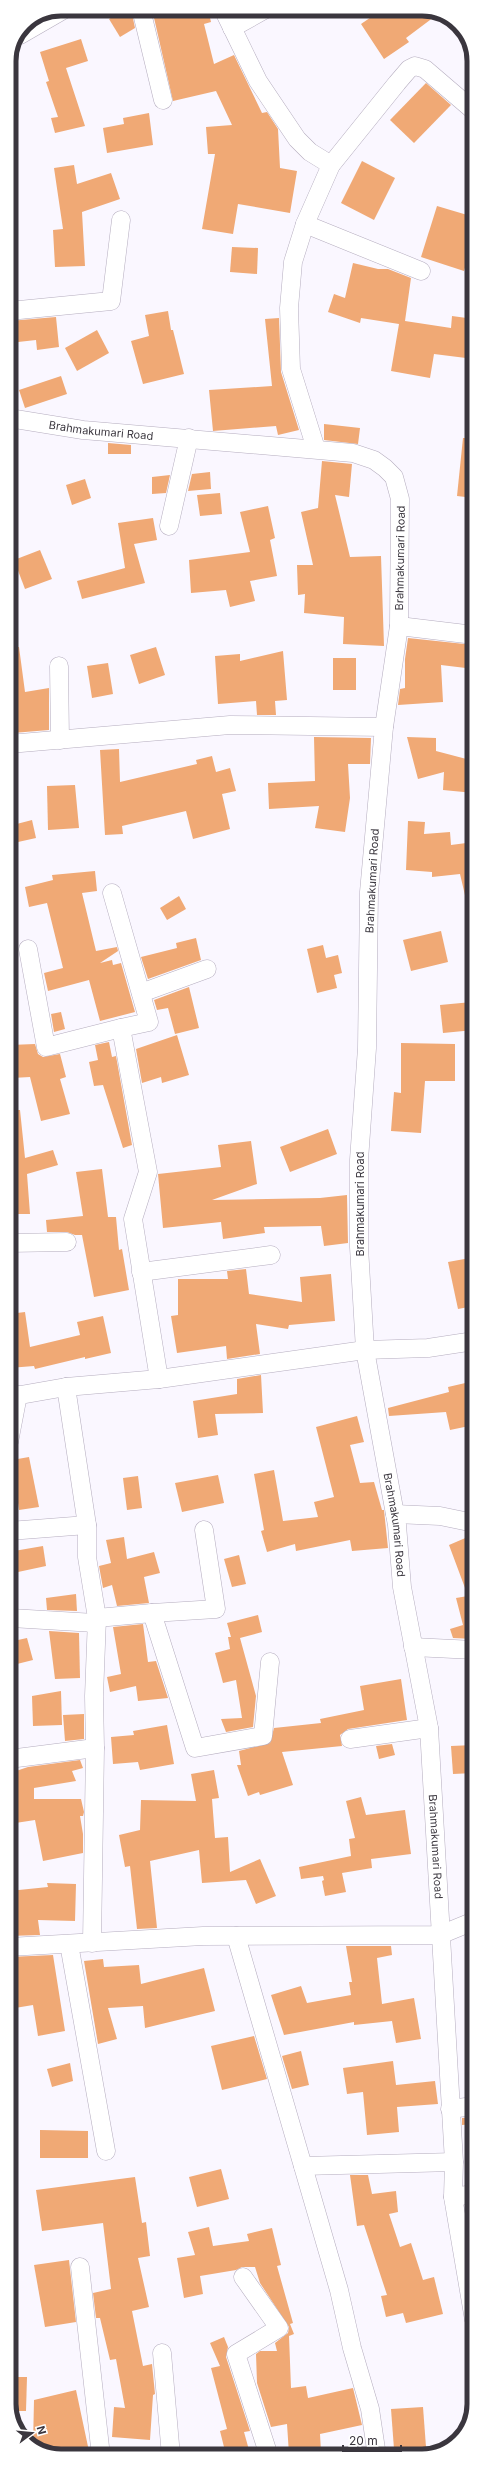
<svg xmlns="http://www.w3.org/2000/svg" width="483" height="2465" font-family="Inter,sans-serif">
<style>
.building{fill:#f0a975}
.lines{fill:none;stroke-linecap:round;stroke-linejoin:round}
.minor-casing{stroke:#b5adbf;stroke-width:19}
.minor{stroke:#fff;stroke-width:18}
.labels{text-anchor:middle;dominant-baseline:central;stroke-width:4;stroke-linejoin:round;paint-order:stroke}
.street-label{font-size:11px;fill:#3a363e;stroke:#fff}
.rim{fill:none;stroke:#3a363e;stroke-width:5}
</style>
<rect width="100%" height="100%" fill="#faf7ff"/>
<g class="building">
<polygon points="125,9 131,9 135,28 120,37 109,19"/>
<polygon points="152,9 208,9 211,22 204,24 214,64 234,55 262,113 267,112 278,129 280,168 297,171 290,213 238,204 233,234 202,229 215,154 208,154 206,127 232,125 216,91 173,101"/>
<polygon points="383,9 428,9 438,14 406,38 409,42 384,59 361,24"/>
<polygon points="81,39 88,61 66,68 85,126 55,133 51,118 58,117 46,82 49,81 40,52"/>
<polygon points="426,83 451,105 414,143 390,120"/>
<polygon points="149,113 153,145 107,153 103,128 124,124 123,118"/>
<polygon points="362,161 395,178 374,220 341,203"/>
<polygon points="74,165 77,184 111,173 120,199 82,212 85,266 55,267 53,230 63,229 54,168"/>
<polygon points="437,206 474,217 474,239 464,271 421,257"/>
<polygon points="232,247 258,248 257,274 230,272"/>
<polygon points="353,263 378,269 388,269 411,278 405,321 451,328 452,316 474,319 474,359 434,354 430,378 391,371 399,324 361,318 360,323 328,312 334,294 345,298"/>
<polygon points="168,311 171,330 173,330 184,374 143,384 131,341 149,336 145,315"/>
<polygon points="56,317 59,347 37,350 36,340 9,343 9,321"/>
<polygon points="279,318 281,372 299,430 278,435 276,426 213,431 209,390 272,386 265,319"/>
<polygon points="97,330 109,353 77,371 65,348"/>
<polygon points="61,376 67,394 25,408 19,390"/>
<polygon points="324,424 360,428 358,444 324,440"/>
<polygon points="463,438 474,438 474,498 457,496"/>
<polygon points="108,443 131,445 131,454 108,454"/>
<polygon points="322,461 352,464 349,497 335,495 350,557 381,556 384,646 343,644 344,617 304,613 305,594 298,595 297,565 313,565 301,512 318,508"/>
<polygon points="210,472 211,489 188,491 192,474"/>
<polygon points="170,475 166,493 152,494 152,477"/>
<polygon points="85,479 91,498 72,505 66,485"/>
<polygon points="220,493 222,514 200,516 197,495"/>
<polygon points="268,506 275,538 270,540 277,576 250,581 255,601 230,607 226,590 191,593 189,560 250,552 240,512"/>
<polygon points="153,518 157,540 134,544 145,583 82,599 77,581 125,568 118,523"/>
<polygon points="40,550 52,579 25,589 14,560"/>
<polygon points="408,638 474,645 474,669 441,665 443,702 398,705 400,689 405,688 405,659"/>
<polygon points="19,647 25,692 49,688 49,730 13,733 12,723 9,723 9,648"/>
<polygon points="156,647 165,675 139,684 130,655"/>
<polygon points="283,651 287,700 275,701 276,715 257,715 256,701 218,704 215,656 240,654 240,661"/>
<rect x="333" y="658" width="23" height="32"/>
<polygon points="108,663 113,694 92,698 87,666"/>
<polygon points="314,737 371,738 370,764 348,764 350,798 345,832 315,828 319,806 269,809 268,783 315,781"/>
<polygon points="407,737 436,738 436,751 474,761 474,793 443,790 444,772 418,779"/>
<polygon points="119,749 120,782 197,764 196,760 212,756 216,772 230,768 236,791 222,794 230,829 193,839 186,811 122,826 123,834 105,835 100,750"/>
<polygon points="75,785 79,828 48,830 47,786"/>
<polygon points="32,820 36,838 9,844 9,826"/>
<polygon points="408,821 425,822 424,834 450,832 451,845 474,842 474,907 468,908 460,874 432,877 432,872 406,870"/>
<polygon points="95,871 97,891 82,893 96,951 117,947 118,951 100,963 112,960 113,965 121,963 135,1012 100,1021 89,980 48,991 44,973 63,968 47,903 29,907 25,887 53,880 52,875"/>
<polygon points="179,896 186,909 167,920 160,908"/>
<polygon points="441,931 448,962 411,971 403,940"/>
<polygon points="196,938 201,960 148,979 141,957 177,948 176,943"/>
<polygon points="323,945 326,958 338,955 342,973 334,975 337,988 317,993 307,949"/>
<polygon points="189,987 199,1028 175,1034 168,1008 157,1010 154,1000"/>
<polygon points="472,1002 474,1030 443,1033 440,1005"/>
<polygon points="61,1012 65,1029 54,1032 51,1014"/>
<polygon points="177,1035 189,1075 162,1083 161,1077 142,1083 136,1049"/>
<polygon points="109,1042 112,1057 116,1056 132,1145 123,1148 103,1085 94,1086 89,1062 98,1060 95,1045"/>
<polygon points="401,1043 455,1044 455,1081 425,1081 421,1133 391,1131 394,1092 401,1093"/>
<polygon points="35,1044 38,1054 43,1057 60,1054 66,1077 60,1079 70,1114 41,1121 30,1077 12,1078 10,1045"/>
<polygon points="9,1110 20,1110 25,1158 53,1150 58,1165 27,1174 30,1214 9,1214"/>
<polygon points="328,1129 337,1154 290,1172 280,1147"/>
<polygon points="251,1141 257,1184 212,1200 320,1198 347,1195 348,1243 324,1246 321,1226 264,1227 265,1233 223,1239 221,1222 163,1228 158,1174 221,1167 218,1145"/>
<polygon points="102,1169 108,1217 116,1217 119,1250 122,1249 129,1290 94,1297 82,1235 75,1235 67,1232 47,1232 46,1220 83,1216 76,1172"/>
<polygon points="470,1258 474,1276 474,1306 458,1309 448,1262"/>
<polygon points="246,1269 249,1294 302,1302 300,1277 331,1274 335,1321 289,1325 288,1329 256,1324 260,1354 227,1359 226,1346 177,1353 171,1316 178,1315 178,1279 228,1279 227,1271"/>
<polygon points="25,1312 30,1347 80,1335 77,1322 103,1316 111,1353 85,1359 85,1357 35,1369 34,1366 9,1368 9,1314"/>
<polygon points="261,1375 263,1413 215,1414 218,1435 198,1438 193,1401 237,1394 237,1379"/>
<polygon points="474,1381 474,1425 450,1430 446,1412 389,1416 388,1408 449,1392 448,1387"/>
<polygon points="357,1416 364,1442 350,1445 360,1483 374,1482 382,1510 384,1510 388,1548 352,1551 350,1540 296,1551 295,1544 267,1552 261,1531 264,1530 254,1474 274,1470 283,1521 318,1517 314,1502 334,1497 316,1427"/>
<polygon points="29,1457 39,1507 19,1510 12,1460"/>
<polygon points="218,1475 224,1503 182,1512 175,1483"/>
<polygon points="138,1476 142,1508 127,1510 123,1478"/>
<polygon points="470,1536 474,1545 474,1639 453,1638 450,1629 463,1625 456,1598 468,1596 449,1545"/>
<polygon points="124,1537 127,1559 154,1552 160,1573 144,1577 149,1603 117,1606 112,1585 103,1588 99,1566 111,1563 106,1540"/>
<polygon points="43,1546 46,1566 18,1572 14,1551"/>
<polygon points="239,1555 246,1584 232,1587 224,1559"/>
<polygon points="76,1594 77,1611 47,1610 46,1598"/>
<polygon points="258,1615 262,1632 240,1638 256,1696 253,1727 226,1732 221,1719 242,1718 236,1680 223,1683 215,1653 230,1649 228,1637 231,1637 227,1623"/>
<polygon points="143,1624 148,1662 156,1661 168,1698 138,1701 136,1686 110,1692 107,1677 121,1674 113,1627"/>
<polygon points="49,1631 79,1633 80,1678 55,1679"/>
<polygon points="27,1638 33,1660 9,1666 9,1642"/>
<polygon points="401,1679 407,1720 348,1729 340,1735 342,1746 282,1752 293,1785 260,1795 259,1792 248,1796 237,1765 241,1765 239,1751 270,1743 274,1728 321,1723 320,1719 364,1710 360,1686"/>
<polygon points="61,1691 62,1725 33,1726 32,1696"/>
<polygon points="84,1714 84,1739 65,1741 63,1715"/>
<polygon points="167,1725 174,1764 140,1770 138,1762 113,1764 111,1737 134,1735 133,1731"/>
<polygon points="392,1744 395,1755 379,1759 376,1746"/>
<polygon points="474,1745 474,1773 453,1774 451,1746"/>
<polygon points="80,1760 83,1768 72,1771 76,1781 34,1788 34,1799 81,1799 84,1812 83,1816 80,1816 83,1834 83,1853 43,1861 35,1820 9,1824 9,1800 14,1799 13,1772 28,1767"/>
<polygon points="214,1770 219,1798 212,1799 215,1838 228,1837 230,1872 260,1859 276,1896 256,1904 246,1880 202,1883 199,1850 150,1861 157,1928 137,1929 130,1866 125,1867 119,1835 140,1830 141,1800 196,1801 191,1774"/>
<polygon points="361,1797 366,1815 405,1810 411,1854 371,1859 372,1868 342,1873 346,1892 325,1896 322,1881 324,1880 323,1876 301,1879 299,1867 351,1856 349,1839 355,1838 346,1801"/>
<polygon points="47,1883 76,1884 75,1921 38,1920 40,1935 9,1936 9,1891 48,1887"/>
<polygon points="346,1946 391,1946 392,1955 377,1958 382,2004 414,1998 421,2039 396,2043 392,2021 354,2025 354,2022 284,2035 271,1995 301,1986 307,2003 351,1995 349,1982 352,1982"/>
<polygon points="53,1955 65,2031 38,2036 33,2005 9,2009 9,1957"/>
<polygon points="103,1959 104,1967 139,1965 141,1984 204,1968 215,2011 145,2028 143,2006 108,2008 117,2039 98,2044 84,1961"/>
<polygon points="254,2036 267,2079 222,2090 211,2046"/>
<polygon points="301,2051 309,2085 292,2089 282,2056"/>
<polygon points="393,2061 396,2085 435,2081 438,2104 397,2107 399,2132 367,2135 363,2092 347,2094 343,2068"/>
<polygon points="70,2063 73,2081 52,2087 47,2069"/>
<polygon points="474,2117 474,2124 462,2125 462,2118"/>
<polygon points="40,2130 88,2131 88,2158 40,2158"/>
<polygon points="221,2169 229,2199 197,2207 189,2177"/>
<polygon points="350,2175 368,2175 372,2194 396,2191 398,2212 389,2214 400,2247 411,2243 423,2280 434,2277 443,2314 406,2323 403,2313 386,2317 381,2296 387,2295 364,2225 357,2226"/>
<polygon points="135,2177 142,2223 146,2222 150,2256 138,2258 149,2307 132,2311 143,2366 152,2364 155,2394 153,2395 150,2440 112,2437 114,2407 125,2408 116,2359 110,2360 100,2318 96,2318 93,2293 111,2289 103,2223 42,2231 36,2190"/>
<polygon points="209,2227 213,2246 249,2241 247,2234 272,2228 281,2265 277,2266 293,2323 290,2324 294,2334 289,2336 291,2388 306,2386 308,2398 353,2388 362,2425 320,2434 321,2452 289,2454 287,2424 271,2427 257,2383 256,2354 260,2351 277,2351 275,2343 288,2333 289,2327 260,2283 255,2267 242,2267 236,2270 200,2276 203,2294 184,2298 177,2258 195,2255 188,2232"/>
<polygon points="69,2260 76,2322 45,2327 34,2265"/>
<polygon points="224,2337 228,2347 226,2357 250,2431 244,2432 249,2450 226,2455 220,2431 227,2429 211,2368 220,2366 210,2343"/>
<polygon points="9,2377 27,2377 26,2411 10,2411"/>
<polygon points="76,2390 90,2456 67,2456 65,2448 37,2447 33,2445 34,2400"/>
<polygon points="423,2407 426,2447 394,2449 391,2409"/>
</g>
<g class="lines">
<g class="minor-casing">
<g id="minor">
<polyline points="141,9 163,100"/>
<polyline points="223,9 258,81 297,139 310,152 331,165"/>
<polyline points="232,28 266,9"/>
<polyline points="20,35 65,9"/>
<polyline points="305,224 421,271"/>
<polyline points="9,311 111,301 121,220"/>
<path id="s1" d="M9,418L83,430L353,453L374,460L385,468L394,477L400,499L399,626L384,727L369,892L367,1048L359,1160V1247L365,1350L397,1525L402,1587L429,1728L454,2162L453,2197L474,2320"/>
<polyline points="316,449 291,369 289,308 293,262 305,224 331,165 397,83 409,69 415,66 425,69 474,111"/>
<polyline points="169,526 189,438"/>
<polyline points="399,626 474,635"/>
<polyline points="59,666 60,740"/>
<polyline points="9,744 230,725 384,727"/>
<polyline points="112,893 149,1022 121,1028"/>
<polyline points="28,949 46,1047 121,1028 148,1172 133,1219 159,1379"/>
<polyline points="141,993 207,969"/>
<polyline points="9,1243 67,1242"/>
<polyline points="141,1272 271,1255"/>
<polyline points="66,1387 87,1525 87,1557 97,1618 94,1696 95,1748 92,1943"/>
<polyline points="9,1397 66,1387 159,1379 365,1350 428,1348 474,1341"/>
<polyline points="9,1442 18,1395"/>
<polyline points="395,1514 440,1516 474,1523"/>
<polyline points="9,1531 87,1525"/>
<polyline points="152,1613 216,1609 204,1530"/>
<polyline points="11,1618 95,1623"/>
<polyline points="97,1618 152,1613 195,1748 263,1736 270,1662"/>
<polyline points="413,1647 474,1650"/>
<polyline points="350,1739 429,1728"/>
<polyline points="9,1759 95,1748"/>
<polyline points="236,1936 339,2290 352,2348 370,2409 377,2456"/>
<polyline points="69,1944 106,2151"/>
<polyline points="9,1947 203,1936 440,1935 474,1921"/>
<polyline points="450,2109 474,2106"/>
<polyline points="303,2166 454,2162"/>
<polyline points="453,2197 474,2194"/>
<polyline points="80,2267 101,2456"/>
<polyline points="243,2277 279,2328 236,2354 269,2456"/>
<polyline points="162,2353 171,2456"/>
</g>
</g>
<use href="#minor" class="minor"/>
</g>
<g class="labels">
<g class="street-label">
<text stroke="none"><textPath href="#s1" startOffset="93">Brahmakumari Road</textPath></text>
<text transform="translate(400 558) rotate(-89)">Brahmakumari Road</text>
<text transform="translate(372 881) rotate(-87)">Brahmakumari Road</text>
<text transform="translate(360 1204) rotate(-90)">Brahmakumari Road</text>
<text stroke="none"><textPath href="#s1" startOffset="1448">Brahmakumari Road</textPath></text>
<text stroke="none"><textPath href="#s1" startOffset="1773">Brahmakumari Road</textPath></text>
</g>
</g>
<path d="M0 0H483V2465H0ZM61 16H422A45 45 0 0 1 467 61V2404A45 45 0 0 1 422 2449H61A45 45 0 0 1 16 2404V61A45 45 0 0 1 61 16Z" fill="#fff" fill-rule="evenodd"/>
<path class="rim" d="M61 16H422A45 45 0 0 1 467 61V2404A45 45 0 0 1 422 2449H61A45 45 0 0 1 16 2404V61A45 45 0 0 1 61 16Z"/>
<g transform="translate(32 2433) rotate(74)" stroke="#ffffff" stroke-width="3" paint-order="stroke">
<path d="M0-3L7 15L0 10L-7 15Z" fill="#3a363e"/>
<text y="-6" font-size="11" font-weight="bold" text-anchor="middle" fill="#3a363e">N</text>
</g>
<path d="M343 2445v6h58v-6" fill="none" stroke="#3a363e" stroke-width="2"/>
<text x="349" y="2445" font-size="12" fill="#3a363e" stroke="#ffffff" stroke-width="3" paint-order="stroke">20 m</text>
</svg>
